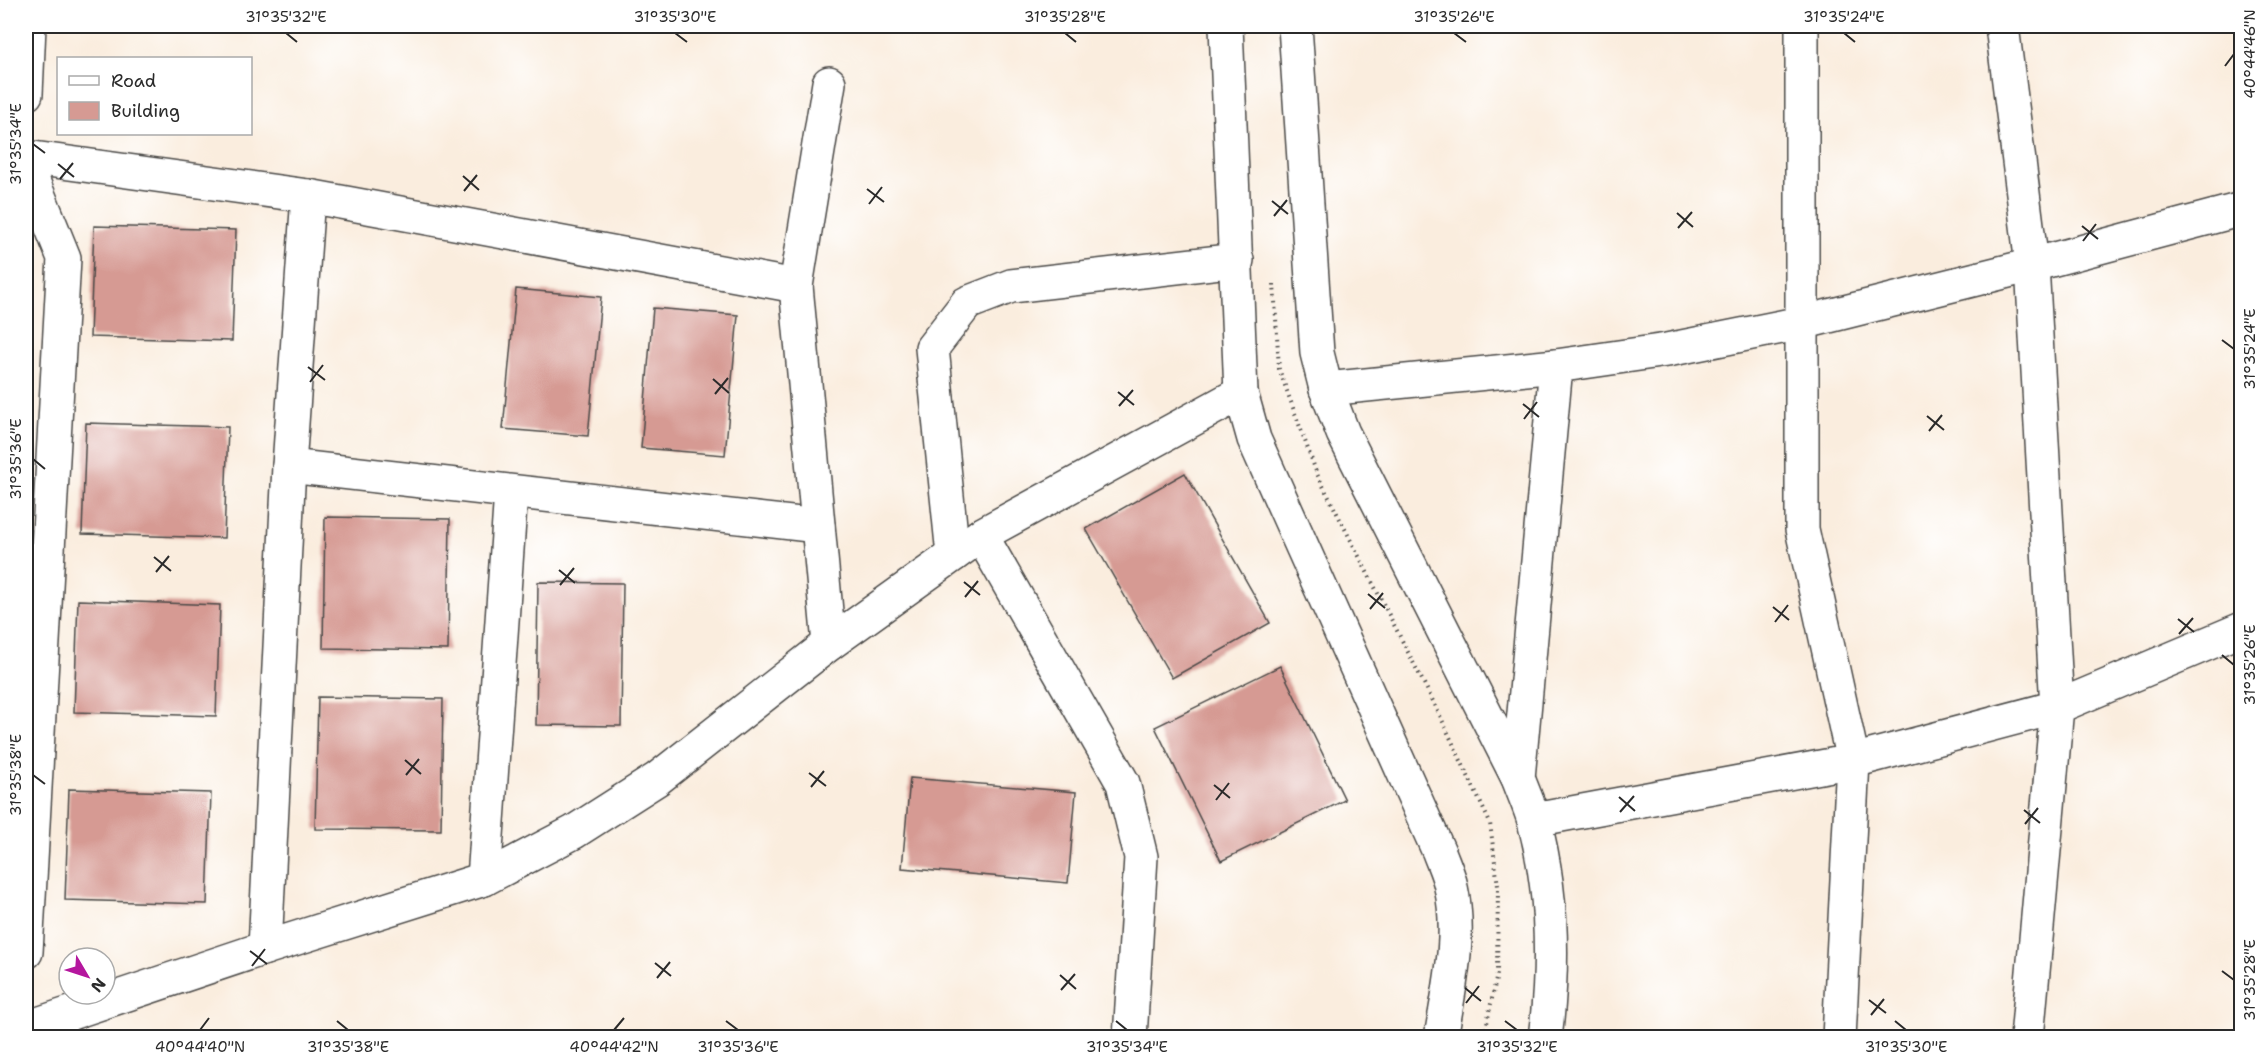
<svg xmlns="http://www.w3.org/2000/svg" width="2267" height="1063" font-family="'Shantell Sans',sans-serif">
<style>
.building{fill:#d69a93}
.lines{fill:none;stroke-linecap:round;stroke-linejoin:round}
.street-casing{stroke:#4a4846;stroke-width:36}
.primary-casing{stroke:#4a4846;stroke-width:36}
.path{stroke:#4a4846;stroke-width:4;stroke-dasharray:1.5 4.5;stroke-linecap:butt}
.street{stroke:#fff;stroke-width:33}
.primary{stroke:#fff;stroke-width:33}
.ticks{fill:none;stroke:#2b2b2b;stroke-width:2}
.neatline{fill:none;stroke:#2b2b2b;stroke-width:2}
.ticks-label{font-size:15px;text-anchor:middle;fill:#2b2b2b}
</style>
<rect width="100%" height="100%" fill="#fff"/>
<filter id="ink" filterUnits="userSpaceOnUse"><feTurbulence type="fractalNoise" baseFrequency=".0167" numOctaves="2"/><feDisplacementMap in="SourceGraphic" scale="12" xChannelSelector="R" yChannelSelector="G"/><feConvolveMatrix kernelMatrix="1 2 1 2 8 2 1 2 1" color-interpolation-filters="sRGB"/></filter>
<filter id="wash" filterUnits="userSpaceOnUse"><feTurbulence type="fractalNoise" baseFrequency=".008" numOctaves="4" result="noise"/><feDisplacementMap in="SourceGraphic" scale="24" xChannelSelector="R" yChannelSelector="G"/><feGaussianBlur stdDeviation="1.35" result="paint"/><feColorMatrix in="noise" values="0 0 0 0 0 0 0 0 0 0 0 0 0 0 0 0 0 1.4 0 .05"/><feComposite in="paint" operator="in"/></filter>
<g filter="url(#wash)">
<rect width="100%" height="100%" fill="#faedde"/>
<g id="blocks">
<g class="building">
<polygon points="94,226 236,230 232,341 90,337"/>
<polygon points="516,289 601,297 588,436 503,429"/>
<polygon points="653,308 738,315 725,455 641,448"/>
<polygon points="86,423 228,427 224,538 82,534"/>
<polygon points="1185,473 1270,623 1172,678 1086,529"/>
<polygon points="325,517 450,519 448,650 323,648"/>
<polygon points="538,582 623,583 621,726 536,725"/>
<polygon points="78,600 220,605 216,716 74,712"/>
<polygon points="1280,666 1345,800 1221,861 1155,727"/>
<polygon points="318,697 443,699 441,830 315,829"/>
<polygon points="910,778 1076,792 1068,883 902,868"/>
<polygon points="69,789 211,793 207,904 65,900"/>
</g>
</g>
</g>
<g filter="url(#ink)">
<use href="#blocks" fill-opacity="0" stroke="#4a4846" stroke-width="1.5"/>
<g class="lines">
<g class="street-casing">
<g id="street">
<polyline points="1802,26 1802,529 1853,761 1839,1038"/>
<polyline points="2002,26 2032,265 2057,707 2027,1038"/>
<polyline points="26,94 29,26"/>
<polyline points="26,157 308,196 796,286"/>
<polyline points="26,164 64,258 26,952"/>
<polyline points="1326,389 1556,366 1667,350 1801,323 2032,265 2242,209"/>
<polyline points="289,466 818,526"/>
<polyline points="981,535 1123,783 1141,857 1130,1038"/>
<polyline points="953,555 932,348 967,303 1011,286 1237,260"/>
<polyline points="829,644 796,286 829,83"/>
<polyline points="1518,778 1556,366"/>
<polyline points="1534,820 1853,761 2057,707 2242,629"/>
<polyline points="484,879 511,492"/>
<polyline points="265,948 289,466 308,196"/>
<polyline points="26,1028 265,948 484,879 574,832 657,779 829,644 981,535 1241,393"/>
</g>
</g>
<g class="primary-casing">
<g id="primary">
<path d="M1226,26L1241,393L1254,439L1439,852C1443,863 1449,875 1451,887C1462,937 1449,988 1441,1038"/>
<path d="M1295,26L1317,353L1326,389L1343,433L1518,778C1523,792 1530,807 1534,821C1553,891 1554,966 1545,1038"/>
</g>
</g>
<polyline class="path" points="1274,284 1279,369 1317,474 1436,707 1490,823 1498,886 1497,974 1484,1038"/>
<use href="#street" class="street"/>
<use href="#primary" class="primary"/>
</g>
</g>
<path class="ticks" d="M286,33L297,42M675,33L687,42M1065,33L1076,42M1454,33L1466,42M1844,33L1855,42M2225,66L2234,54M33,144L45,153M58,164L74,177M463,176L479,190M60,179L73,163M867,189L884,202M464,191L477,175M1272,201L1288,214M869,204L882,187M1677,213L1693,227M1274,216L1287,200M2082,226L2098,239M1678,228L1692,212M2083,241L2096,224M2222,340L2234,349M308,367L325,380M713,379L729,393M310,382L323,365M1118,392L1134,405M715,394L728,378M1523,404L1539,417M1119,406L1133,390M1927,416L1944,430M1524,419L1537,402M1929,431L1942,415M33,459L45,469M154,557L171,571M559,570L575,583M156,572L169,556M964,582L980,595M560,585L574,568M1368,594L1385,608M965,597L978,581M1773,607L1789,620M1370,609L1383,593M2178,619L2194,632M1775,622L1788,605M2179,634L2193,618M2222,655L2234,665M405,760L421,774M809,773L826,786M33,775L45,784M406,775L419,759M1214,785L1230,798M811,787L824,771M1619,797L1635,811M1216,800L1229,783M2024,810L2040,823M1620,812L1634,796M2025,824L2038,808M250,951L267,964M655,963L671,976M252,966L265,949M2222,971L2234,980M1060,975L1076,989M657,978L670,962M1465,988L1481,1001M1061,990L1075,974M1869,1000L1886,1013M1466,1003L1479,986M1871,1015L1884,999M337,1021L348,1030M726,1021L738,1030M1116,1021L1127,1030M1505,1021L1517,1030M1895,1021L1906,1030M200,1030L209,1018M614,1030L624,1018"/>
<rect width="2267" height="1063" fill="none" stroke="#fff" stroke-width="66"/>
<rect x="57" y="57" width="195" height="78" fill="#ffffff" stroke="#aaaaaa" stroke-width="1.5"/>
<rect x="69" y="76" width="30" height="9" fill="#ffffff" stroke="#aaaaaa" stroke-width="1.5"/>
<text x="111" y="87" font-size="18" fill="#2b2b2b">Road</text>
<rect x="69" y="102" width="30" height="18" fill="#d69a93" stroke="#aaaaaa" stroke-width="1.5"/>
<text x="111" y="117" font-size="18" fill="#2b2b2b">Building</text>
<g transform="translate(87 976) rotate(129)"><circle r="28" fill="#ffffff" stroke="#aaaaaa" stroke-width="1.5"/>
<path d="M0-4.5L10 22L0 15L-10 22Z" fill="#b5179e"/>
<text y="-9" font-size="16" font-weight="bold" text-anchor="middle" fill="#2b2b2b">N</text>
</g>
<rect x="33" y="33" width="2201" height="997" class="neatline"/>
<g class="ticks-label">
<text x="286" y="22">31°35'32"E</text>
<text x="675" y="22">31°35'30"E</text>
<text x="1065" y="22">31°35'28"E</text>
<text x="1454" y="22">31°35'26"E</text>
<text x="1844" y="22">31°35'24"E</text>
<text transform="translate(2250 54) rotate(-90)" y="5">40°44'46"N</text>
<text transform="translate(16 144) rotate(-90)" y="5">31°35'34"E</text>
<text transform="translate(2250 349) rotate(-90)" y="5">31°35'24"E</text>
<text transform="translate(16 459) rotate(-90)" y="5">31°35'36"E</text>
<text transform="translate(2250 665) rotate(-90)" y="5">31°35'26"E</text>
<text transform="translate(16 775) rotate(-90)" y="5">31°35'38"E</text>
<text transform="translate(2250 980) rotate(-90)" y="5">31°35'28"E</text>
<text x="200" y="1052">40°44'40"N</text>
<text x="348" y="1052">31°35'38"E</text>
<text x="614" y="1052">40°44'42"N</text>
<text x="738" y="1052">31°35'36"E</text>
<text x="1127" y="1052">31°35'34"E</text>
<text x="1517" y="1052">31°35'32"E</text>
<text x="1906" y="1052">31°35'30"E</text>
</g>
</svg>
